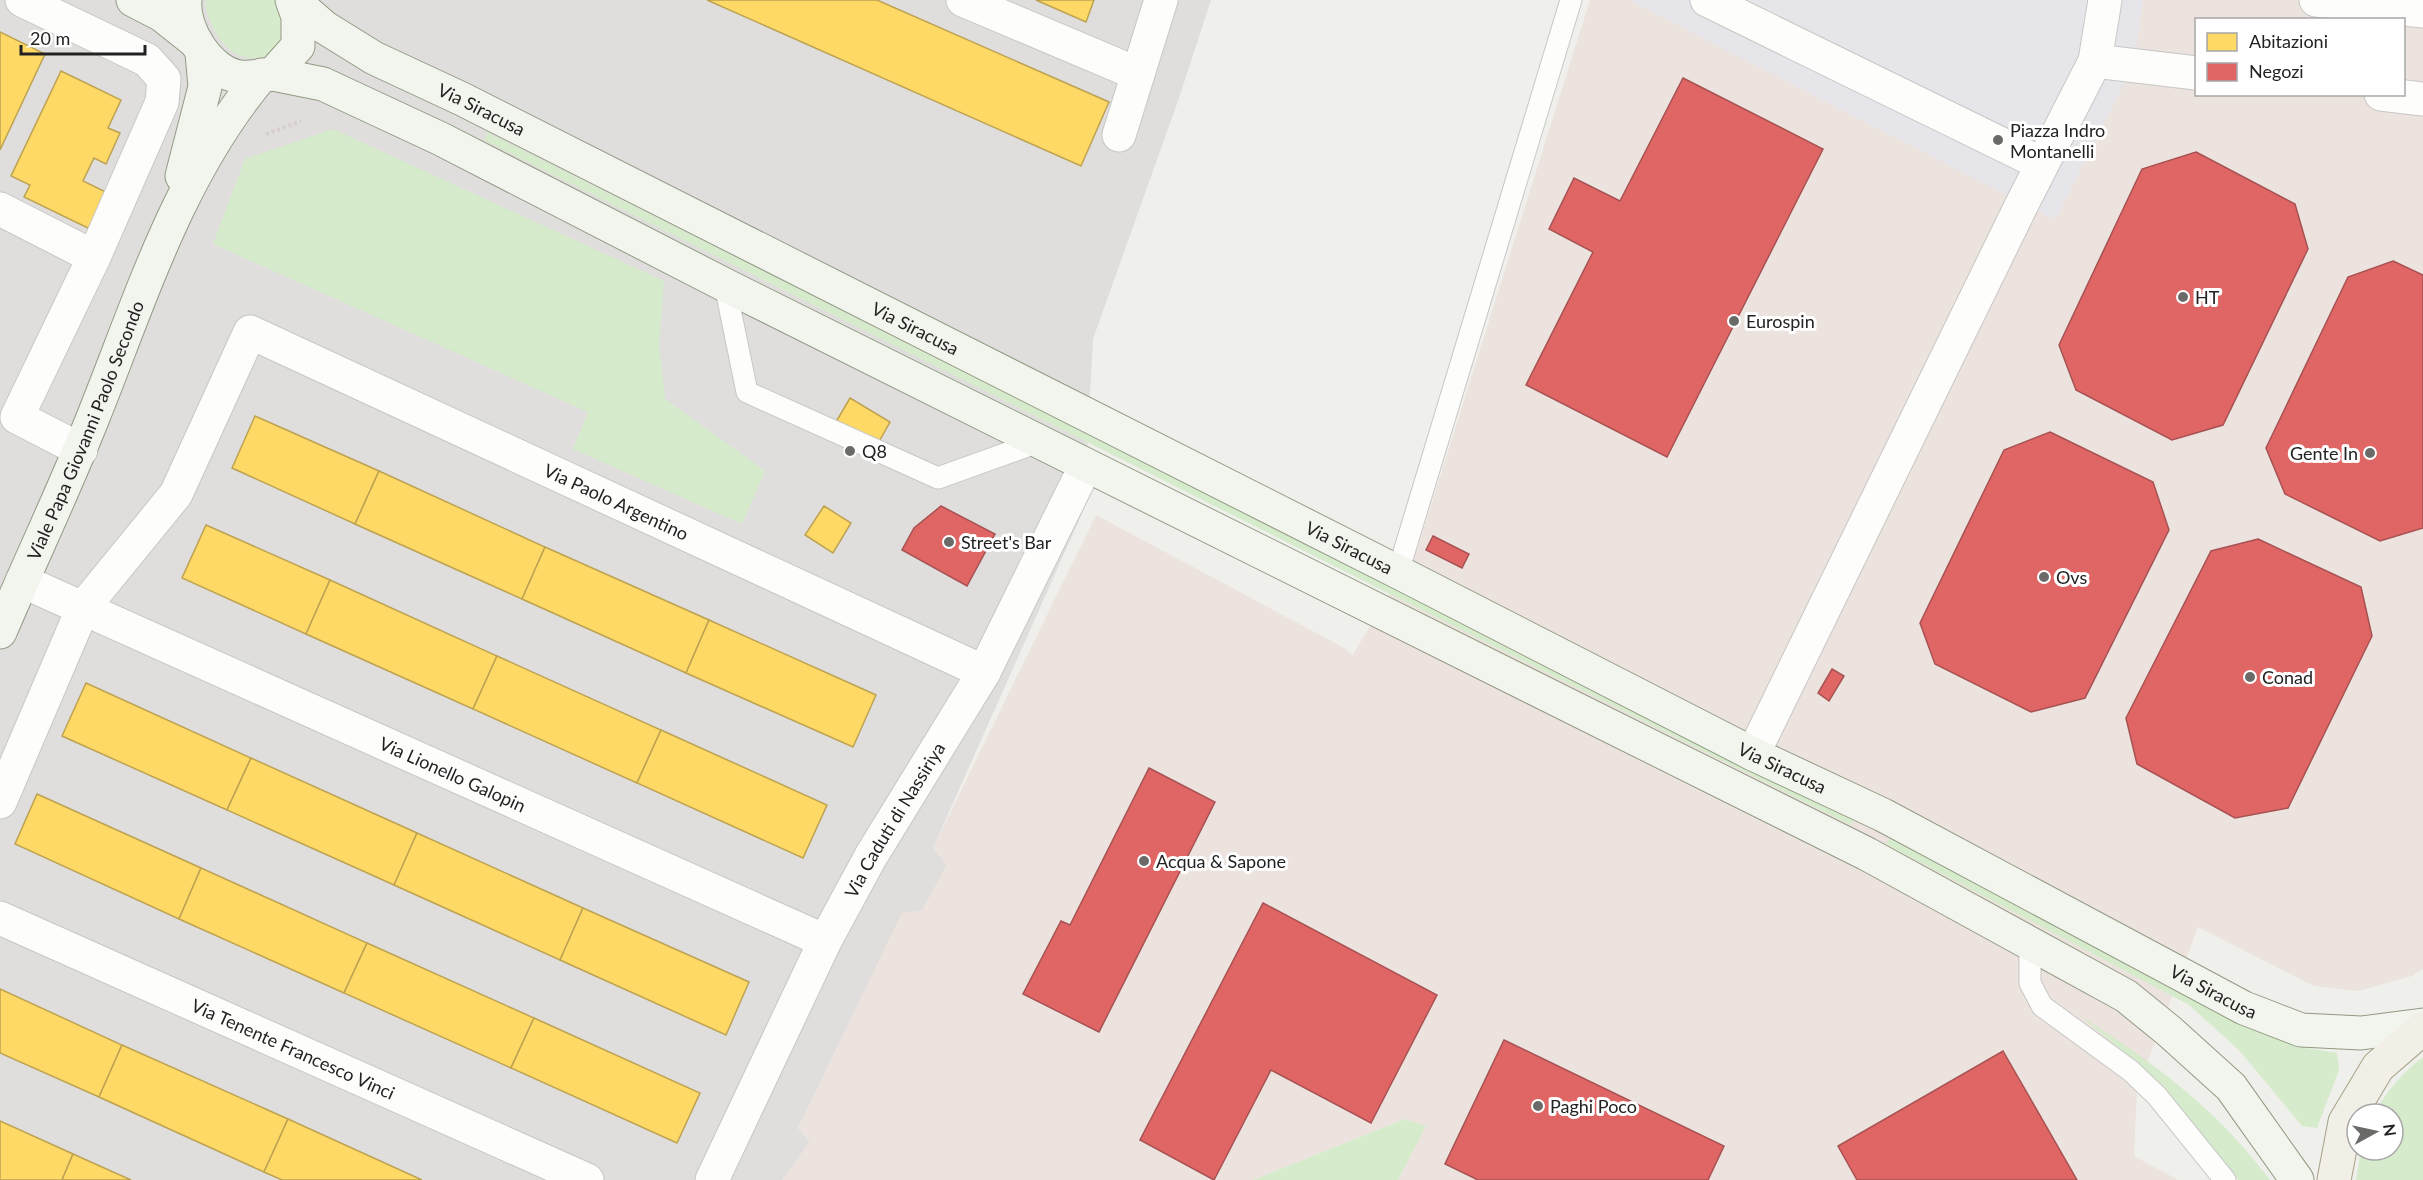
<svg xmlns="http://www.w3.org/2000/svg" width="2423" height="1180" font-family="Lato,sans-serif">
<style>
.residential{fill:#dfdedc}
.commercial{fill:#ece2de;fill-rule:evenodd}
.grass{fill:#d6ebcc}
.plaza{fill:#e6e5e9}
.homes{fill:#ffd966;stroke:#bda252;stroke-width:1.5}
.shops{fill:#e06666;stroke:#a75252;stroke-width:1.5}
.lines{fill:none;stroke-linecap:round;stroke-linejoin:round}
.lane-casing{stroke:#c7c7c5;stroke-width:23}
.street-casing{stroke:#c7c7c5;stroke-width:35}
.secondary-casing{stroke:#939a83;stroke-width:35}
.primary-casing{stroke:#a5a288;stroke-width:35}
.path{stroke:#d7ceca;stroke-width:4;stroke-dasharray:3 3;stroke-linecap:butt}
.lane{stroke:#fdfdfc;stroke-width:21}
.street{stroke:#fdfdfc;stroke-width:33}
.secondary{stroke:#f2f4ee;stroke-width:33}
.primary{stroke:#f2efe7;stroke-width:33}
.poi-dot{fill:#6a6a68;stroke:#fff;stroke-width:2}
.labels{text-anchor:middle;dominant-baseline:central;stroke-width:6;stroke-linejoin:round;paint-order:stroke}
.street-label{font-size:18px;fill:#222;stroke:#fff}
.poi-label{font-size:18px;fill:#222;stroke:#fff;text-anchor:start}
</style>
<rect width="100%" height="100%" fill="#efefeb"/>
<polygon class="residential" points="0,0 1211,0 1179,98 1093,339 1084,509 933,848 947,865 922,911 902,914 798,1128 810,1142 782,1180 0,1180"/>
<path class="commercial" d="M1590,0H2423V969L2412,976L2358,991L2314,986L2198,927L2137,1090L2134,1156L2178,1180H1398L1425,1126L1405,1119L1253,1180H782L810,1142L798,1128L902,913L922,910L947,865L933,848L1096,515L1346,649L1352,656L1418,547ZM2196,20H2404V94H2196Z"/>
<g class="grass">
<path d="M206,0H274C306,57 238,83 213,27C209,17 205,11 206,0Z"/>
<polygon points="333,129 664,281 659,344 665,399 765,471 742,524 573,449 588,412 213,244 245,159"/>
<polygon points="488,133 1855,818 1851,825 484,140"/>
<polygon points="1891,837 2266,1028 2306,1048 2337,1053 2339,1070 2317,1128 2302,1126 2239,1050 2189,1005 1886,844"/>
<path d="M2079,1015C2153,1062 2217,1109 2270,1180H2238L2163,1085Z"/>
<path d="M2423,1057V1180H2356L2361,1150H2393V1114H2374C2387,1091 2402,1073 2423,1057Z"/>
<polygon points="1405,1119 1426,1126 1398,1180 1253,1180"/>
</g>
<polygon class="plaza" points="1629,0 2143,0 2134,65 2055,220"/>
<g class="homes">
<polygon points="707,0 877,0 1109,102 1081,166"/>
<polygon points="1036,0 1094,0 1086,22"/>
<polygon points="0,32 45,54 0,150"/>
<polygon points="61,71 121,100 108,128 120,133 106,164 94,158 83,181 112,195 94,231 24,197 30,185 11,176"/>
<polygon points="850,398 890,422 871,456 830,432"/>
<polygon points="255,416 379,471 355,524 232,468"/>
<polygon points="379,471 545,547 522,599 355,524"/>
<polygon points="824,506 851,523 833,553 805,535"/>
<polygon points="206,525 330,580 306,634 182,578"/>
<polygon points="545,547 709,620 686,673 522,599"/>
<polygon points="330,580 497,656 473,709 306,634"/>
<polygon points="709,620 876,695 853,747 686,673"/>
<polygon points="497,656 661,730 637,783 473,709"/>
<polygon points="86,683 251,758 227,810 62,736"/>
<polygon points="661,730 827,805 803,858 637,783"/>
<polygon points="251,758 417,833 394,885 227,810"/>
<polygon points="37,794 201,868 179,919 15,844"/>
<polygon points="417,833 583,908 560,960 394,885"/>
<polygon points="201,868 367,943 344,993 179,919"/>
<polygon points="583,908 749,982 726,1035 560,960"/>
<polygon points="367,943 534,1018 511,1068 344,993"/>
<polygon points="0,989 122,1045 99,1097 0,1053"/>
<polygon points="534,1018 700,1093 677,1143 511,1068"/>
<polygon points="122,1045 288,1119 264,1172 99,1097"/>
<polygon points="288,1119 422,1180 282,1180 264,1172"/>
<polygon points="0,1121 73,1154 62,1180 0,1180"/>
<polygon points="73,1154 131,1180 62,1180"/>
</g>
<g class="shops">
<polygon points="1683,78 1823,149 1667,457 1526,385 1593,252 1549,229 1574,178 1620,201"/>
<polygon points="2196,152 2295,204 2308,249 2223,425 2172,440 2076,390 2059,345 2142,169"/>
<polygon points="2393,261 2423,275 2423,528 2380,541 2285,494 2266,448 2348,277"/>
<polygon points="2050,432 2153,482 2169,530 2085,698 2031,712 1935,664 1920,623 2004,450"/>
<polygon points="941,506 995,534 967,586 902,550 914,528"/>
<polygon points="1433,536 1469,554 1462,568 1426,550"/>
<polygon points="2258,539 2361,587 2372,636 2288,808 2235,818 2137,764 2126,718 2211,551"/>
<polygon points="1832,669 1844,676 1829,701 1818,693"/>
<polygon points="1149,768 1215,802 1099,1032 1023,994 1061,921 1070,925"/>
<polygon points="1263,903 1437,995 1371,1123 1271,1070 1214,1180 1140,1140"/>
<polygon points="1504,1040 1724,1146 1708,1180 1478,1180 1445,1164"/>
<polygon points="2003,1051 2077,1180 1857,1180 1838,1146"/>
</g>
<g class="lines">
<g class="lane-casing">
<g id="lane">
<polyline points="725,285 747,392 938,478 1041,441"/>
<polyline points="1398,572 1571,0"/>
<polyline points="2030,943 2030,983 2042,1006 2131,1071 2157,1096 2225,1180"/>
</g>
</g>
<g class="street-casing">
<g id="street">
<polyline points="22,0 147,60 164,79 162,102 94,257 17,417 81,450"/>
<polyline points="963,0 1138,74"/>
<polyline points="1707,0 2042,164"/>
<polyline points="2316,0 2423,11"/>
<polyline points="2095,61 2196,73"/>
<polyline points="2381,94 2423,99"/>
<polyline points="1119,135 1161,0"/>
<polyline points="0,209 94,257"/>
<path id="s1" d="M22,581L825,941"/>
<polyline points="1753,754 2022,204 2095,61 2105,0"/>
<path id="s2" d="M0,802L83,608L176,494L250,332L984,672"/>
<path id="s3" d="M0,918L587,1180"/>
<path id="s4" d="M712,1180L825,941L871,856L984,672L1086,465"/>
</g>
</g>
<g class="secondary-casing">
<g id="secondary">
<polyline points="133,0 162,15 196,42"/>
<path d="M185,0C182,29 209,73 240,77C250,78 263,75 273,74L298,46V17L292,0"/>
<path id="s5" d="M293,0L324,27L374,58L462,99L1398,572L1753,754L1883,815L2244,1008L2301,1030L2361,1033L2423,1025"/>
<polyline points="273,74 323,84 441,139 725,285 1867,854 2126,996 2169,1031 2231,1087 2297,1180"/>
<polyline points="182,176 205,87 202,53"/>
<path id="s6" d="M0,632C31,559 65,488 94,415C141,298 179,173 262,75"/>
</g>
</g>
<g class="primary-casing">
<polyline id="primary" points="2334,1180 2345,1122 2378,1067 2423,1028"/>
</g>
<polyline class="path" points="266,134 301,121"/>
<use href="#lane" class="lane"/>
<use href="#street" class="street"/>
<use href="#secondary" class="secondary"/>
<use href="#primary" class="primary"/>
</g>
<g class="poi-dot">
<circle cx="1998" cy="140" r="6"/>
<circle cx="2183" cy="297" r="6"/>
<circle cx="1734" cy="321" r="6"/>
<circle cx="850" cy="451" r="6"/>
<circle cx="2370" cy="453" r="6"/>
<circle cx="949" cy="542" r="6"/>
<circle cx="2044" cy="577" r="6"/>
<circle cx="2250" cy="677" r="6"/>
<circle cx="1144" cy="861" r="6"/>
<circle cx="1538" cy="1106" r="6"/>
</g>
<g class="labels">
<g class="street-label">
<text stroke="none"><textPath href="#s5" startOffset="219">Via Siracusa</textPath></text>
<text stroke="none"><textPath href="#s5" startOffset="705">Via Siracusa</textPath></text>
<text stroke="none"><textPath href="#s6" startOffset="219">Viale Papa Giovanni Paolo Secondo</textPath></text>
<text stroke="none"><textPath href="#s2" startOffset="940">Via Paolo Argentino</textPath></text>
<text stroke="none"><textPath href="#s5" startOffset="1191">Via Siracusa</textPath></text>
<text stroke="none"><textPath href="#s5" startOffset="1677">Via Siracusa</textPath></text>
<text stroke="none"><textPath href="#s1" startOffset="472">Via Lionello Galopin</textPath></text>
<text stroke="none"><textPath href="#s4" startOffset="404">Via Caduti di Nassiriya</textPath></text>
<text stroke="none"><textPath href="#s5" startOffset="2163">Via Siracusa</textPath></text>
<text stroke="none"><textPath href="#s3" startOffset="321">Via Tenente Francesco Vinci</textPath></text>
</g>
<g class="poi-label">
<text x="2010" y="130">Piazza Indro<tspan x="2010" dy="21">Montanelli</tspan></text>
<text x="2195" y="297">HT</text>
<text x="1746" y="321">Eurospin</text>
<text x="862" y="451">Q8</text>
<text x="2358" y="453" text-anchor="end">Gente In</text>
<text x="961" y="542">Street's Bar</text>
<text x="2056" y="577">Ovs</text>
<text x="2262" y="677">Conad</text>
<text x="1156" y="861">Acqua &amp; Sapone</text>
<text x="1550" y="1106">Paghi Poco</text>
</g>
</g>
<rect x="2195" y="18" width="210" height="78" fill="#ffffff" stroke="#a7a7a7" stroke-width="1.5"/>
<rect x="2207" y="33" width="30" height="18" fill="#ffd966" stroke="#a7a7a7" stroke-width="1.5"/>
<text x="2249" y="48" font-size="18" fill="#222222">Abitazioni</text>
<rect x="2207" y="63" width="30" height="18" fill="#e06666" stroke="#a7a7a7" stroke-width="1.5"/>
<text x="2249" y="78" font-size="18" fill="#222222">Negozi</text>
<g transform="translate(2375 1132) rotate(82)"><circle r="28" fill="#ffffff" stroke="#a7a7a7" stroke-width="1.5"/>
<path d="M0-4.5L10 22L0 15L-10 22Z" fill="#6a6a68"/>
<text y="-9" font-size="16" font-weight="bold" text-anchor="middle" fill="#222222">N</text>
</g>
<path d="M21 45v9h124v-9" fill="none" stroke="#222222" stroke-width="3"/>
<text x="30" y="45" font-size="18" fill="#222222" stroke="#ffffff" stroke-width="4.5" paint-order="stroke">20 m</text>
</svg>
